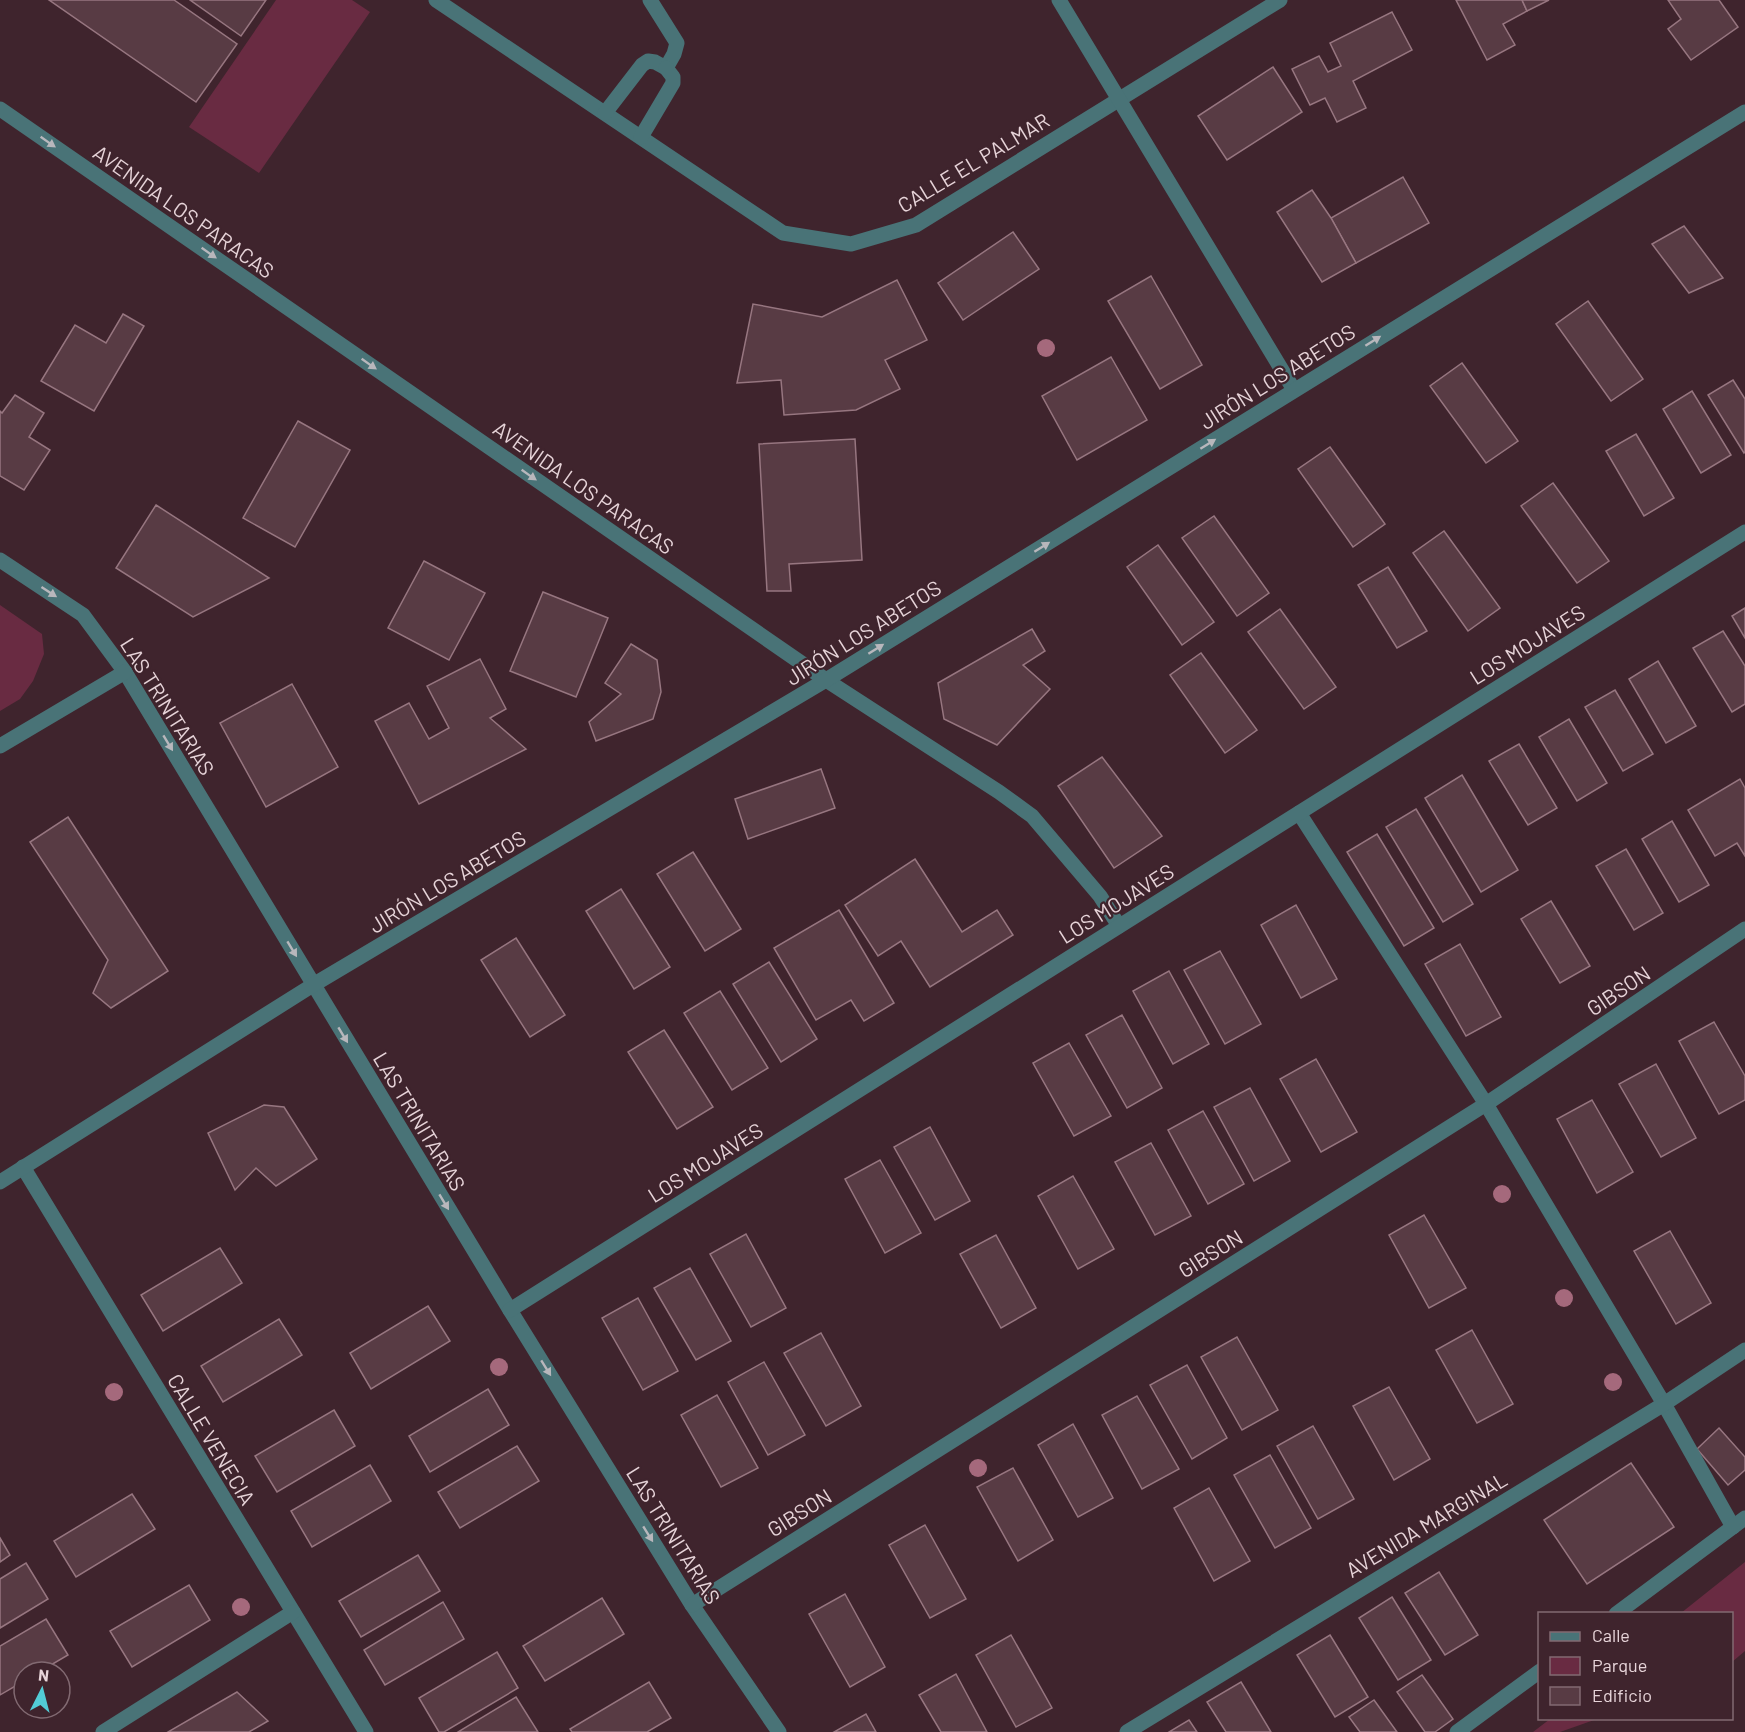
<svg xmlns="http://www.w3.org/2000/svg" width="1745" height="1732" font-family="Barlow,sans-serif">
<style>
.green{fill:#692b42}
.building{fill:#583b44;stroke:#977680;stroke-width:1.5}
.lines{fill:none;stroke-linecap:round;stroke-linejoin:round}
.minor{stroke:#497377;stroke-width:15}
.tree{fill:#a5697c}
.oneway{fill:#b8b7bc}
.labels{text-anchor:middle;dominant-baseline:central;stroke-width:4.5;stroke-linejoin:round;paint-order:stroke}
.street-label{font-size:21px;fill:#e7d4d9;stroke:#3f242d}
</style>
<rect width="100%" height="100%" fill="#3f242d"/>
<g class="green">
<polygon points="276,0 352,0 370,12 259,173 189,127"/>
<polygon points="0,605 42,634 44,654 33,681 20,699 0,711"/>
<polygon points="1745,1562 1745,1651 1732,1662 1732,1614 1681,1613"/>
<polygon points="1550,1719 1550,1718 1597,1719 1560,1732 1533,1732"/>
</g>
<g class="building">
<polygon points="49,0 174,0 237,44 196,102"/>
<polygon points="190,0 266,0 241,36"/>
<polygon points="1456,0 1522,0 1527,11 1503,24 1515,45 1487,60"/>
<polygon points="1522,0 1549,0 1527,11"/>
<polygon points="1668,0 1719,0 1738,27 1691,60 1668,29 1681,19"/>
<polygon points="1392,12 1412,50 1353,81 1366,108 1337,122 1325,98 1310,105 1292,69 1319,56 1328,72 1341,66 1330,43"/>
<polygon points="1273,67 1302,112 1227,160 1198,116"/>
<polygon points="1403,177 1429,223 1356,263 1331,218"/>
<polygon points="1312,190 1331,218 1356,263 1322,282 1277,212"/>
<polygon points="1684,226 1723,278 1689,293 1652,244"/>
<polygon points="1013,232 1039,269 963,320 938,283"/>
<polygon points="1151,276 1202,365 1160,389 1108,301"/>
<polygon points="897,280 927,340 885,360 900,389 856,410 784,415 781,380 737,383 753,304 822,317"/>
<polygon points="1588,301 1643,379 1611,401 1556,324"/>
<polygon points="123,314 144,326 94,411 41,381 75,325 106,343"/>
<polygon points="1111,357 1147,420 1077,460 1042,396"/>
<polygon points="1462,363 1518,441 1486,463 1430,386"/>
<polygon points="1733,380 1745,399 1745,452 1744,453 1708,395"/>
<polygon points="1692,391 1731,455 1701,473 1663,409"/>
<polygon points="15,395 44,413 29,437 50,450 24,490 0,476 0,411 2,413"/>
<polygon points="298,421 350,450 295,547 243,518"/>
<polygon points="1636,434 1674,498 1644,516 1606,451"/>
<polygon points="855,439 862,560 789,564 791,591 767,591 759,444"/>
<polygon points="1330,447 1385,524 1353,547 1298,469"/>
<polygon points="1553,483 1609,561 1577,583 1521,506"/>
<polygon points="156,505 269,578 193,617 116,568"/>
<polygon points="1214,516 1269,593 1237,616 1182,538"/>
<polygon points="1444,531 1500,608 1468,631 1413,553"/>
<polygon points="1158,545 1214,622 1182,645 1127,567"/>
<polygon points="424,561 485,593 449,660 388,628"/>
<polygon points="1388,567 1427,631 1397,648 1358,585"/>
<polygon points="543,592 608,618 576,697 510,671"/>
<polygon points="1745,608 1745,638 1732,616"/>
<polygon points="1280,609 1336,687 1304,709 1248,632"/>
<polygon points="1032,629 1045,651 1023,665 1050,689 997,745 944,719 938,683"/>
<polygon points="1723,631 1745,666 1745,704 1732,712 1693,648"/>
<polygon points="631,644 657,660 661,692 653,719 596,741 589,722 621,694 605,683"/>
<polygon points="1201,653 1257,730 1225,753 1170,675"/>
<polygon points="480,659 506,709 490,718 526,749 419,804 375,721 409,703 429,739 449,728 427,686"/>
<polygon points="1658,661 1696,726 1666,743 1629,679"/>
<polygon points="292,684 338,767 266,807 220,723"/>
<polygon points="1615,690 1653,754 1623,771 1585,707"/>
<polygon points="1569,719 1607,783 1577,801 1539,737"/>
<polygon points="1519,744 1557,808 1528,825 1489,761"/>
<polygon points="1102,757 1162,836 1114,868 1058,786"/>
<polygon points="821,769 835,808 748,839 735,799"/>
<polygon points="1462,775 1518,870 1481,892 1425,798"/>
<polygon points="1740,779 1745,788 1745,856 1737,843 1715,856 1688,810"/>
<polygon points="1416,809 1473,904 1443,922 1386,827"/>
<polygon points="68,817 168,971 111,1008 93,993 108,960 30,842"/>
<polygon points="1672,821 1709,885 1679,902 1642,839"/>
<polygon points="1377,834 1434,928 1404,946 1347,852"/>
<polygon points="1626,849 1663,913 1634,930 1596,866"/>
<polygon points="693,852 741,929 705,951 657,874"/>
<polygon points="915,859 962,932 997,910 1013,935 930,987 901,941 878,956 845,905"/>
<polygon points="621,889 670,967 634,989 586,911"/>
<polygon points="1551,901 1590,966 1560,983 1521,919"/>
<polygon points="1296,905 1337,979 1301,998 1261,925"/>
<polygon points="839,910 894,1003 864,1021 851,1000 816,1020 774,948"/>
<polygon points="516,938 565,1015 530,1037 481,960"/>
<polygon points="1460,944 1501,1017 1466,1036 1425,964"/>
<polygon points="1220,951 1261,1024 1225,1044 1184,970"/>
<polygon points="769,962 817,1039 781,1062 733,984"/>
<polygon points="1169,971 1209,1044 1173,1064 1133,991"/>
<polygon points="720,991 768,1068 732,1090 684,1013"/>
<polygon points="1122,1015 1162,1088 1127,1108 1086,1035"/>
<polygon points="1714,1022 1745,1076 1745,1100 1719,1114 1679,1041"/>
<polygon points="664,1030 713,1107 677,1129 628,1052"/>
<polygon points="1069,1043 1111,1116 1074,1136 1033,1063"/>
<polygon points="1316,1059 1357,1132 1321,1152 1280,1079"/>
<polygon points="1656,1064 1696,1138 1661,1157 1619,1084"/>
<polygon points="1250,1088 1290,1161 1254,1181 1214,1107"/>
<polygon points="1592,1100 1633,1172 1597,1193 1557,1119"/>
<polygon points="264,1105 284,1107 317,1159 276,1186 256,1168 235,1190 208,1133"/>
<polygon points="1203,1111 1244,1184 1208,1204 1168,1130"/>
<polygon points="930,1127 970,1201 935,1220 894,1147"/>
<polygon points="1151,1143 1191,1216 1155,1235 1115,1162"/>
<polygon points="880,1160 921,1233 885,1253 845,1179"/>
<polygon points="1073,1176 1114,1249 1078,1269 1038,1196"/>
<polygon points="1424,1215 1466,1288 1429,1308 1389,1235"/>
<polygon points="1670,1231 1711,1303 1676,1324 1634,1251"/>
<polygon points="746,1234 786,1308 751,1327 710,1254"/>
<polygon points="996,1235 1036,1308 1001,1328 960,1254"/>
<polygon points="220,1248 242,1283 163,1331 141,1295"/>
<polygon points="690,1268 731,1341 696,1360 654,1288"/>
<polygon points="638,1298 678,1371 643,1390 602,1318"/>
<polygon points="428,1306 450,1341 371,1389 350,1353"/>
<polygon points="279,1319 302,1355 223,1402 201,1366"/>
<polygon points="1472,1330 1513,1404 1477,1423 1436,1350"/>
<polygon points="821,1333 861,1406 826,1426 784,1353"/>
<polygon points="1237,1337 1278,1410 1242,1430 1201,1357"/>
<polygon points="764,1362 805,1435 768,1455 728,1382"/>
<polygon points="1187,1365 1227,1438 1192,1459 1150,1385"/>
<polygon points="1389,1387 1430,1459 1394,1480 1353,1406"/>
<polygon points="488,1389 509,1425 430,1472 409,1436"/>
<polygon points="717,1395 758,1468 721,1487 681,1415"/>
<polygon points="1137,1396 1179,1469 1142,1489 1102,1415"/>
<polygon points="334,1410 355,1446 277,1492 255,1456"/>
<polygon points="1073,1424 1113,1498 1078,1517 1038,1445"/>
<polygon points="1313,1426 1354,1499 1318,1519 1277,1446"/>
<polygon points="1719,1428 1745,1457 1745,1470 1728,1485 1697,1449"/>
<polygon points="517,1446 539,1481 460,1528 438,1492"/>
<polygon points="1270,1455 1311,1528 1275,1548 1234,1475"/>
<polygon points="1631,1463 1674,1527 1587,1584 1544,1520"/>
<polygon points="370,1465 391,1501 312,1547 291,1511"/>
<polygon points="1013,1468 1053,1540 1018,1561 977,1487"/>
<polygon points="1209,1488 1250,1561 1214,1581 1174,1508"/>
<polygon points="132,1494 155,1529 76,1577 54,1541"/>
<polygon points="925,1525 966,1599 930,1618 889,1545"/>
<polygon points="0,1538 10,1555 0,1562"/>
<polygon points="418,1555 440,1591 361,1637 339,1601"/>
<polygon points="26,1563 48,1599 0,1628 0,1579"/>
<polygon points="1439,1572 1478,1635 1445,1655 1405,1593"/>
<polygon points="189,1585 210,1620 132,1667 110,1631"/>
<polygon points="845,1594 885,1667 850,1687 809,1614"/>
<polygon points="1392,1597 1431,1660 1398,1680 1359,1618"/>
<polygon points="602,1598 624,1634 545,1681 523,1646"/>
<polygon points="443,1602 464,1639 385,1685 364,1650"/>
<polygon points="46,1619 68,1655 39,1672 24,1672 24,1681 0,1695 0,1646"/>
<polygon points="1011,1635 1052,1708 1016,1727 976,1655"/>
<polygon points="1330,1635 1368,1697 1335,1717 1297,1655"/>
<polygon points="497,1652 518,1688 444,1732 439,1732 419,1698"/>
<polygon points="956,1674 987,1732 941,1732 919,1695"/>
<polygon points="1422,1675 1453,1719 1435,1732 1425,1732 1397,1692"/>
<polygon points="649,1682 671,1718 647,1732 572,1732 570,1729"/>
<polygon points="1241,1682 1271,1732 1226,1732 1207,1702"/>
<polygon points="237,1692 268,1721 249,1732 168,1732"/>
<polygon points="516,1697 538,1732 458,1732"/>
<polygon points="1374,1700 1397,1732 1360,1732 1349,1717"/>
<polygon points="866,1714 876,1732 834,1732"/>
<polygon points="1189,1720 1197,1732 1169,1732"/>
</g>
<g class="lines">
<g class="minor">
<polyline points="436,0 783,233 851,244 916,225 1280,0"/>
<polyline points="1059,0 1294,390"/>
<polyline points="0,109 826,680 999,792 1032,816 1100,896 1119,926"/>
<polyline points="605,113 642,65 648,61 655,62 666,68 674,54 677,43 650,0"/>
<polyline points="641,137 673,83 673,77 666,68"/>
<polyline points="0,560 83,615 125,672 510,1310 692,1605 779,1732"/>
<polyline points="0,746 125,672"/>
<polyline points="1299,813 1486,1104 1664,1404 1733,1527"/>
<polyline points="23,1167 366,1732"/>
<polyline points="0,1182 313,985 826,680 1745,112"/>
<polyline points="510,1310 1745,532"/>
<polyline points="692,1605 1486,1104 1745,929"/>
<polyline points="1616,1614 1745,1518"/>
<polyline points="103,1732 293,1612"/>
<polyline points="1127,1732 1664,1404 1745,1350"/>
<polyline points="1457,1732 1540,1671"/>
</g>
</g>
<g class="tree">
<circle cx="1046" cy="348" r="9"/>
<circle cx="1502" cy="1194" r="9"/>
<circle cx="1564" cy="1298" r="9"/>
<circle cx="499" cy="1367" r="9"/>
<circle cx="1613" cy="1382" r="9"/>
<circle cx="114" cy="1392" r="9"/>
<circle cx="978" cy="1468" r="9"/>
<circle cx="241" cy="1607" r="9"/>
</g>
<defs><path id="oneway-solid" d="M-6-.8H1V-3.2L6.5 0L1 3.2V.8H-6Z" transform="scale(1.5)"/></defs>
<g class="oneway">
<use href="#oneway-solid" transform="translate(48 142) rotate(35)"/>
<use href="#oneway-solid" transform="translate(209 253) rotate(35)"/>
<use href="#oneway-solid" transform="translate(1373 341) rotate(-32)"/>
<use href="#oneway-solid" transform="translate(369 364) rotate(35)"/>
<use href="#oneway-solid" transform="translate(1208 444) rotate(-32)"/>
<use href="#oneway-solid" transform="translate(529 475) rotate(35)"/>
<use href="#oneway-solid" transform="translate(1042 547) rotate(-32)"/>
<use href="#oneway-solid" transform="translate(49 592) rotate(33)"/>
<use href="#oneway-solid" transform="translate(876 649) rotate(-32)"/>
<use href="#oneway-solid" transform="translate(168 743) rotate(59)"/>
<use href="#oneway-solid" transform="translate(292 949) rotate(59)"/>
<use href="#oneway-solid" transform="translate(343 1035) rotate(59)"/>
<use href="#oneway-solid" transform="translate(444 1202) rotate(59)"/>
<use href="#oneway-solid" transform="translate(546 1368) rotate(58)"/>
<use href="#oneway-solid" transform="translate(648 1534) rotate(58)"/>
</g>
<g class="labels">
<g class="street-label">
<text transform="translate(973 162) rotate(-31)">CALLE EL PALMAR</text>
<text transform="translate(184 211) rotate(35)">AVENIDA LOS PARACAS</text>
<text transform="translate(1277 376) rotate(-32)">JIRÓN LOS ABETOS</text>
<text transform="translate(584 487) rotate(35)">AVENIDA LOS PARACAS</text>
<text transform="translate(863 632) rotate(-32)">JIRÓN LOS ABETOS</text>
<text transform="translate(1527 644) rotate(-32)">LOS MOJAVES</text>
<text transform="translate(168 706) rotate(58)">LAS TRINITARIAS</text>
<text transform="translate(447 881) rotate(-31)">JIRÓN LOS ABETOS</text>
<text transform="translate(1116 903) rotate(-32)">LOS MOJAVES</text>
<text transform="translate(1618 990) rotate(-34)">GIBSON</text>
<text transform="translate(420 1121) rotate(59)">LAS TRINITARIAS</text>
<text transform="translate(705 1162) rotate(-32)">LOS MOJAVES</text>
<text transform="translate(1210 1253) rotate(-32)">GIBSON</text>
<text transform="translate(212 1439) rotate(59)">CALLE VENECIA</text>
<text transform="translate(799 1512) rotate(-32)">GIBSON</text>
<text transform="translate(1426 1524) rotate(-31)">AVENIDA MARGINAL</text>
<text transform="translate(674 1535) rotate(58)">LAS TRINITARIAS</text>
</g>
</g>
<rect x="1538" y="1612" width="195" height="108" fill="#3f242d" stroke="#826a72" stroke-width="1.5"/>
<rect x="1550" y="1632" width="30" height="9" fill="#497377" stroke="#826a72" stroke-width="1.5"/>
<text x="1592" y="1642" font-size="18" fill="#e7d4d9">Calle</text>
<rect x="1550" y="1657" width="30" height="18" fill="#692b42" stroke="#826a72" stroke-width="1.5"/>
<text x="1592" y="1672" font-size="18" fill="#e7d4d9">Parque</text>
<rect x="1550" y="1687" width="30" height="18" fill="#583b44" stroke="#826a72" stroke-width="1.5"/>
<text x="1592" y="1702" font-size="18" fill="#e7d4d9">Edificio</text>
<g transform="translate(42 1690) rotate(6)"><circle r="28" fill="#3f242d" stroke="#826a72" stroke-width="1.5"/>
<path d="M0-4.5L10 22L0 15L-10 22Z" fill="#52ccd6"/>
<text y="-9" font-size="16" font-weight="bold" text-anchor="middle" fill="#e7d4d9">N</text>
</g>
</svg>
